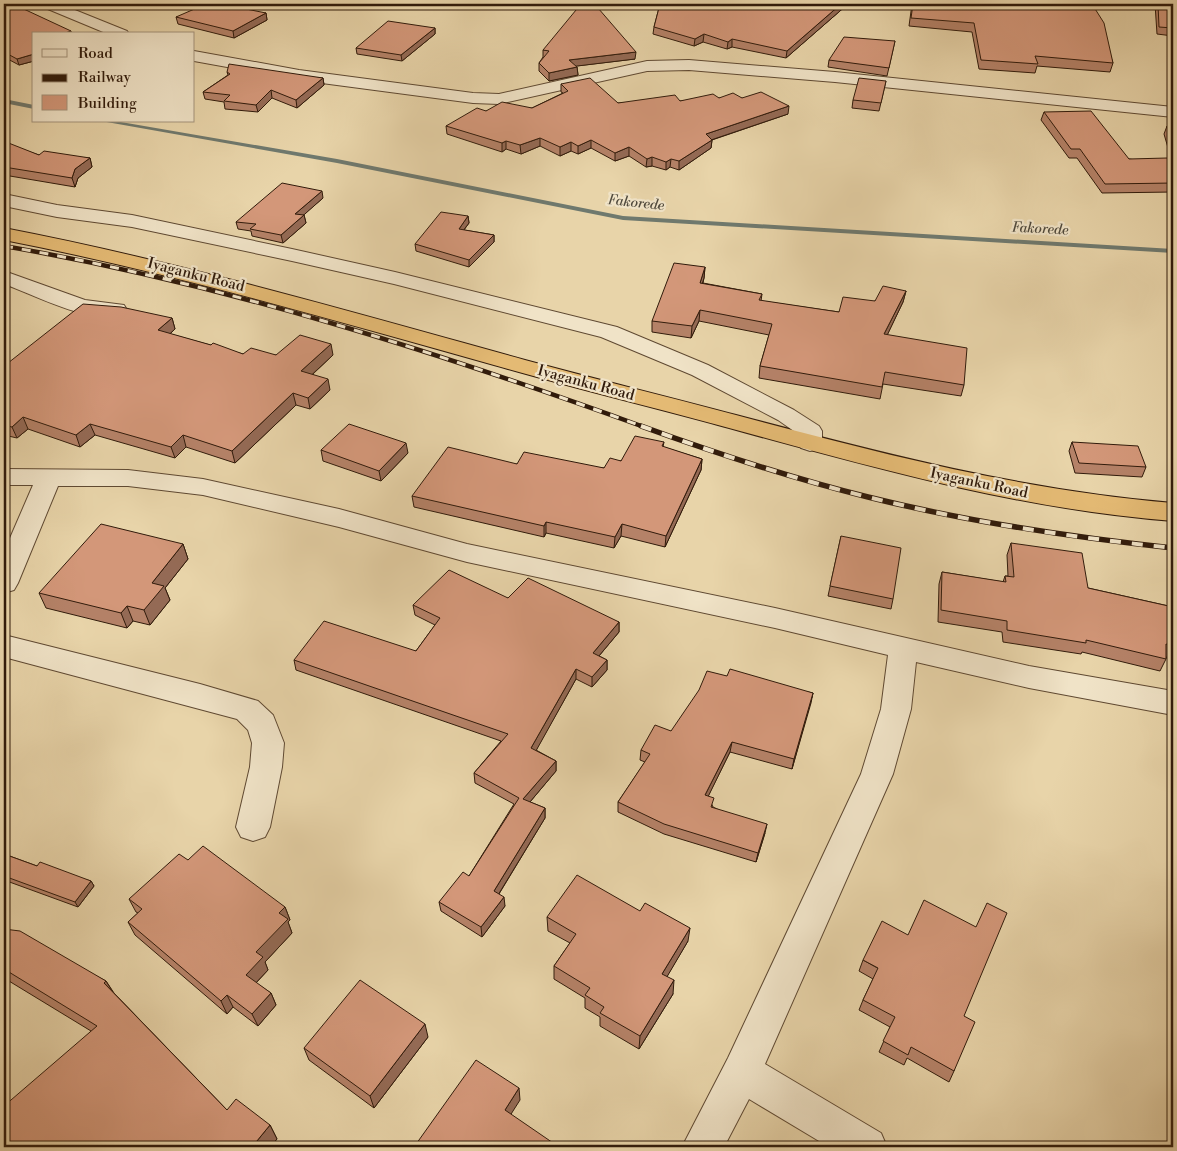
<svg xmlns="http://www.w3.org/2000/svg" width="1177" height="1151" font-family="'Libre Bodoni',serif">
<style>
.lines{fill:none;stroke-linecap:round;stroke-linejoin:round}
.stream{fill:#6f796e;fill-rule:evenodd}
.minor-casing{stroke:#5f4932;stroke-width:2}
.highway-casing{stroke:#311b0b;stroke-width:2}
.minor{fill:#f0e3c7;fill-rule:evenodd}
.highway{fill:#e4ba74;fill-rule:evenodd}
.rail-far1-casing{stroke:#311b0b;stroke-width:4.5}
.rail-casing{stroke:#311b0b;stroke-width:5.5}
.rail-far1{stroke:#f0e3c7;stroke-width:3;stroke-dasharray:9;stroke-linecap:butt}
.rail{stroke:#f0e3c7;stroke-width:4;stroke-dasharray:11;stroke-linecap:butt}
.wall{fill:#b58268;stroke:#311b0b}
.shaded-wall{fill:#946a55;stroke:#311b0b}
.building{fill:#d39779;stroke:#311b0b}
.labels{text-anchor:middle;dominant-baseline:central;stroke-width:4.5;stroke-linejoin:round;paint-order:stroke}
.far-water-label{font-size:14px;font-style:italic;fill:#504a3d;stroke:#f0e3c7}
.street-label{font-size:15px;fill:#311b0b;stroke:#f0e3c7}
</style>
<rect width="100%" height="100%" fill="#e8d4a9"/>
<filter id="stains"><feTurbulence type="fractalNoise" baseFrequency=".004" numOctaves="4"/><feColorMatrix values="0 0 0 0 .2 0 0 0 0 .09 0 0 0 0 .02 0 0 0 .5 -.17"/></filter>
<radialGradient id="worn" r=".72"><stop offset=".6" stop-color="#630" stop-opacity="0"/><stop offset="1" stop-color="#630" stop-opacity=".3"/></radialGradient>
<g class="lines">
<g class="stream">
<polygon points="4,99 34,105 34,109 4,103"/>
<polygon points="101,121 115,121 337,159 623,216 1173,249 1173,253 623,220 337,163"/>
</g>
<g class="minor-casing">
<g id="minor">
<polygon points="41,4 60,4 127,31 129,34 108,34 43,7"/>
<polygon points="194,51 299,70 473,93 499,94 647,61 689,60 835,72 1173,107 1173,117 835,82 689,70 647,71 499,104 473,103 299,80 194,61"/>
<polygon points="4,194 57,205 132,215 292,249 395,272 617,327 708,365 794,410 819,426 822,431 822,443 819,448 810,451 801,448 798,443 798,434 778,420 692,375 601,337 394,284 292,261 132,227 57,217 4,206"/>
<path d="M4,271L85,300L124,305L127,310L124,315C87,324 38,296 4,284Z"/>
<polygon points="4,469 128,470 203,479 339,509 467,544 775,608 1029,666 1173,691 1173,715 1029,688 916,662 911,709 893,774 765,1064 881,1133 887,1147 829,1147 749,1099 724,1147 682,1147 728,1058 861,774 881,709 888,655 775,628 467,562 339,527 203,495 128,486 58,486 18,583 14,590 4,593 4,552 33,485 4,485"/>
<polygon points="4,635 200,684 258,701 273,715 284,743 282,767 270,827 265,837 253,841 241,837 236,827 250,767 252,743 248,730 237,719 4,657"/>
</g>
</g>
<g class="highway-casing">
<path id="highway" d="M4,228C180,262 352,312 525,360C595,379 665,396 736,415C883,454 1021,490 1173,503V521C1017,509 868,466 718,425C648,406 578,389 508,369C340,322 174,273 4,240Z"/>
</g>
<use href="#minor" class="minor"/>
<use href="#highway" class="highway"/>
<g class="rail-far1-casing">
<path id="rail-far1" d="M4,246C224,284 435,351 644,427"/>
</g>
<g class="rail-casing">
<path id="rail" d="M641,426C715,453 791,478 868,497C968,522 1070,537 1173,548"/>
</g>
<use href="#rail-far1" class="rail-far1"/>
<use href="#rail" class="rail"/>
</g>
<g class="wall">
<polygon points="4,4 34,34 34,61 19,65 4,57"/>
<polygon points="660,4 848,4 786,58 732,47 727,49 703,42 694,46 653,34 654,27"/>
<polygon points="912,4 1109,4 1107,8 1094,8 1113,63 1110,72 1037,66 1035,73 979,69 972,32 909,26"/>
<polygon points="1155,4 1173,4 1173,36 1157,34"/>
<polygon points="266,13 267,20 234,38 178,24 176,17"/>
<polygon points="435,28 435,34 402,61 357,54 356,48"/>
<polygon points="895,41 887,76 828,67 829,60"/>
<polygon points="543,50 635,59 576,66 577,67 578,75 549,81 539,71 539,63 543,57"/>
<polygon points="227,72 323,78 324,85 297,108 272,98 258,112 225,109 224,102 205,99 203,92 228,75"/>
<polygon points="886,81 879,111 852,108 853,100"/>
<polygon points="561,84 618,103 680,101 719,98 742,98 788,114 712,140 711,148 679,170 670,167 666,170 652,166 646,167 629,156 615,161 591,148 578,154 571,151 560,156 540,146 521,154 506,149 502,152 447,134 446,126 486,111 532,108 563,93 561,92"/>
<polygon points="1044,112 1129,159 1173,165 1173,192 1102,193 1077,158 1069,158 1041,120"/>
<polygon points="1167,126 1173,126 1173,165 1164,134"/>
<polygon points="4,143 39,155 90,158 92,167 78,178 75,187 4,175"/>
<polygon points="323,198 303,215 304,215 306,223 283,243 252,236 251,231 238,229 236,222"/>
<polygon points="468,216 469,223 464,230 494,235 494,242 469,267 416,251 415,244"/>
<polygon points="705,267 704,278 703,283 762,294 761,301 839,312 875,301 906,291 903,302 887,335 964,385 961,396 883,384 880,399 759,378 760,366 769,335 699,321 691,338 652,332 652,321"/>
<polygon points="172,318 175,329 170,334 243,354 276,355 333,355 313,374 330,390 310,409 296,405 235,463 186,447 175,458 95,435 80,447 28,429 17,438 4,435 4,364"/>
<polygon points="664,442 663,447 702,459 701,470 665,547 621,536 614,548 546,533 544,537 414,507 412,496 517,464 604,468"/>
<polygon points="1072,442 1146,467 1142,477 1075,473 1069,451"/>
<polygon points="321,450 408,453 381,481 323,461"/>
<polygon points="841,536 893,599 891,609 828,596"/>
<polygon points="1011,543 1088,588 1173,607 1173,659 1166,657 1166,659 1160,671 1082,652 1081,654 1003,642 1002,632 938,622 939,584 942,572 1003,582 1005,576 1008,576 1007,555"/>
<polygon points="183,544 188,559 165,588 170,600 150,625 133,621 127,628 46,608 39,593"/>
<polygon points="508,598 619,622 619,632 599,656 607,660 607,670 592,687 576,679 536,750 556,761 556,771 530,802 545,808 545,818 499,894 505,906 482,937 441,911 439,902 469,876 514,804 475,783 474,773 501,741 296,670 294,660 416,651 435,625 415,615 413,605"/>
<polygon points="727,676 813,693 792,769 730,752 708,796 713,807 765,833 756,862 664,834 618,812 618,802 645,762 640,760 641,750 671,731"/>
<polygon points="4,854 37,866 91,881 94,886 78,907 4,880"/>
<polygon points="188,860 285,907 290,920 288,922 292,933 265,962 268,970 256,983 271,993 276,1005 258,1026 233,1007 227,1014 135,935 128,922 138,913 136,912 129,899"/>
<polygon points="547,917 688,941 667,976 673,994 639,1049 600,1026 600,1017 585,1008 585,998 554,979 554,966 570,943 548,931"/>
<polygon points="4,929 106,981 114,993 227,1110 270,1125 277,1139 270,1147 4,1147 91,1031 4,978"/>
<polygon points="863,960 964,1016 954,1071 949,1082 907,1058 904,1065 879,1052 890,1027 859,1010 863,1000 873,979 859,971"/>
<polygon points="428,1037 374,1108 309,1060 304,1048"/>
</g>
<g class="shaded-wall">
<polygon points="841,4 848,4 786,58 787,51"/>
<polygon points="266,13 267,20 234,38 233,31"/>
<polygon points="435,28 435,34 402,61 401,55"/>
<polygon points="71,31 72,34 62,34"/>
<polygon points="704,34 703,42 694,46 695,39"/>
<polygon points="732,39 732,47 727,49 728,42"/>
<polygon points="636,52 635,59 569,67 569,60"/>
<polygon points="34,54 34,61 19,65 17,59"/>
<polygon points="577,67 578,75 549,81 549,73"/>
<polygon points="323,78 324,85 297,108 296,100"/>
<polygon points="271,90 272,98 258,112 256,105"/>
<polygon points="789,106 788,114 705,142 706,134"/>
<polygon points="540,138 540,146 521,154 520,145"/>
<polygon points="591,140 591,148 578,154 578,146"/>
<polygon points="712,140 711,148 679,170 679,161"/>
<polygon points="506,141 506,149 502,152 502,143"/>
<polygon points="571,142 571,151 560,156 560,147"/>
<polygon points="629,147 629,156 615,161 615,153"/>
<polygon points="652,157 652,166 646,167 647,159"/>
<polygon points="90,158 92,167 78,178 75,187 72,178 75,169"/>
<polygon points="671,159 670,167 666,170 666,162"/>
<polygon points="322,191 323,198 297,221 295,214"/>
<polygon points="304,215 306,223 283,243 281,235"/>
<polygon points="468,216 469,223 459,236 459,229"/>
<polygon points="494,235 494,242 469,267 469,260"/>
<polygon points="705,267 704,278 699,294 700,283"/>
<polygon points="906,291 903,302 882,346 884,334"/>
<polygon points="700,310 699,321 691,338 692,326"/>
<polygon points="172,318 175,329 161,342 158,330"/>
<polygon points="331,344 333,355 304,382 301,371"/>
<polygon points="328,379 330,390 310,409 308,398"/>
<polygon points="293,393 296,405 235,463 232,451"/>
<polygon points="23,417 28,429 17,438 12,427"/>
<polygon points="90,424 95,435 80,447 76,435"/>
<polygon points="183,435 186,447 175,458 171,447"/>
<polygon points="406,443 408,453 381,481 379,471"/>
<polygon points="702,459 701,470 665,547 666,536"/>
<polygon points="546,522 546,533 544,537 544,526"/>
<polygon points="622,524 621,536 614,548 615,537"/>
<polygon points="183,544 188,559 165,588 170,600 150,625 144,610 152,583"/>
<polygon points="127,606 133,621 127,628 121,613"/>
<polygon points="619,622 619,632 593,663 593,653"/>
<polygon points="607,660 607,670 592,687 592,677"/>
<polygon points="576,669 576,679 532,758 531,748"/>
<polygon points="813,693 811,703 792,769 794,759"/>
<polygon points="732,742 730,752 704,805 705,795"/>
<polygon points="556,761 556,771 524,809 523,799"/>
<polygon points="545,808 545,818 495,900 494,891"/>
<polygon points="767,824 765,833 756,862 758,853"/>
<polygon points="91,881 94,886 78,907 75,902"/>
<polygon points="504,897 505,906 482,937 481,927"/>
<polygon points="285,907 290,920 288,922 292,933 265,962 268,970 251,988 246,975 256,952 279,913"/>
<polygon points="690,928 688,941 661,987 662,974"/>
<polygon points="674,980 673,994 639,1049 640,1036"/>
<polygon points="106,981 116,997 104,983"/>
<polygon points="271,993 276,1005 258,1026 252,1014"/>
<polygon points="227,995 233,1007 227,1014 221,1001"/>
<polygon points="425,1024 428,1037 374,1108 370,1096"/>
<polygon points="519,1088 520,1100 506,1122 505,1110"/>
<polygon points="270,1125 277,1139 270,1147 252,1147"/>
</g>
<g class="building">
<polygon points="4,4 13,4 71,31 62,34 34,34 34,54 17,59 4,52"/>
<polygon points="206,4 221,4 266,13 233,31 176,17"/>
<polygon points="581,4 598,8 636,52 569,60 577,67 549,73 539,63 549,51 543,50"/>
<polygon points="660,4 841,4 787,51 732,39 728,42 704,34 695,39 654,27"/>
<polygon points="913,4 1092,4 1104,23 1113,63 1035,56 1038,64 981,60 974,23 911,18"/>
<polygon points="1158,4 1173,4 1173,28 1159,27"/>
<polygon points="388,21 435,28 401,55 356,48"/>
<polygon points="844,37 895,41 889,68 829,60"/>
<polygon points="229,64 323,78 296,100 271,90 256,105 224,101 230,95 203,92 230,74 227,72"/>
<polygon points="590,78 618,103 675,95 680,101 713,94 719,98 733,93 742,98 761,92 789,106 706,134 712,140 679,161 671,159 666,162 652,157 647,159 629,147 615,153 591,140 578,146 571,142 560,147 540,138 520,145 506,141 502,143 446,126 477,108 486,111 502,102 532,108 568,91 561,84"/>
<polygon points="859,78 886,81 881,103 853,100"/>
<polygon points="1091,111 1129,159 1167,158 1173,165 1173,183 1105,184 1080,149 1071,149 1044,112"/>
<polygon points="1167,126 1173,126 1173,146"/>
<polygon points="6,142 39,155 44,151 90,158 75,169 72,178 4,167 4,143"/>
<polygon points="282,183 322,191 295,214 304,215 281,235 250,229 256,224 236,222"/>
<polygon points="441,212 468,216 459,229 494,235 469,260 415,244"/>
<polygon points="674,263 705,267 700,283 762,294 759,300 839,312 843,297 875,301 883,286 906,291 884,334 967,348 964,385 885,372 882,387 760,366 772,324 700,310 692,326 652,321"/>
<polygon points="83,304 121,307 172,318 158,330 211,345 213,343 243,354 251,348 276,355 300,335 331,344 301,371 328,379 308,398 293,393 232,451 183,435 171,447 90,424 76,435 23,417 12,427 4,425 4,364 8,363"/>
<polygon points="349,424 406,443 379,471 321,450"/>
<polygon points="635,436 664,442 662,446 702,459 666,536 622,524 615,537 546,522 544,526 412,496 448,447 517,464 524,452 604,468 610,458 621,461"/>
<polygon points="1072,442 1138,446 1146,467 1079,463"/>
<polygon points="101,524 183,544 152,583 164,586 144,610 127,606 121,613 39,593"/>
<polygon points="841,536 901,548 893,599 830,586"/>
<polygon points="1011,543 1082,553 1088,588 1173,607 1173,646 1166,644 1166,659 1086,640 1086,643 1007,630 1007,621 941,610 942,572 1006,582 1005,576 1014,577"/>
<polygon points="449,570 508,598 528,578 619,622 593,653 607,660 592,677 576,669 531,748 556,761 523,799 545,808 494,891 504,897 481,927 439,902 463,872 469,876 519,798 474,773 508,734 294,660 324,621 416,651 440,618 413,605"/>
<polygon points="730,669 813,693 794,759 732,742 705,795 714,798 711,807 767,824 758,853 664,824 618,802 650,754 641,750 655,725 671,731 699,690 707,671 727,676"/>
<polygon points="203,846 285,907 279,913 288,919 256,952 263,957 246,975 271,993 252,1014 227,995 221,1001 128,922 142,909 129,899 179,854 188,860"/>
<polygon points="4,854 37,866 40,862 91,881 75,902 4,876"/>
<polygon points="577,875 640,911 645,903 690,928 662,974 674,980 640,1036 600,1013 604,1007 585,995 590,988 554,966 576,934 547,917"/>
<polygon points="924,900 976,927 987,903 1007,913 964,1016 975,1022 954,1071 911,1047 908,1055 883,1041 895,1017 863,1000 878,968 863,960 882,921 908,935"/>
<polygon points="4,929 20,931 106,981 104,983 227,1110 236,1099 270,1125 252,1147 4,1147 4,1106 97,1026 4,969"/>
<polygon points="360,980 425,1024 370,1096 304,1048"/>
<polygon points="476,1060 519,1088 505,1110 559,1147 414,1147"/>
</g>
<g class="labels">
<g class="far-water-label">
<text transform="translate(636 203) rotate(6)">Fakorede</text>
<text transform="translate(1040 229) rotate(3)">Fakorede</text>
</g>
<g class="street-label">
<text transform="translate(196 275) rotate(14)">Iyaganku Road</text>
<text transform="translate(586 383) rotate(15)">Iyaganku Road</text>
<text transform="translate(979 483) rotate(12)">Iyaganku Road</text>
</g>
</g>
<rect width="1177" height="1151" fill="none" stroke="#e8d4a9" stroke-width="20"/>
<rect x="5" y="5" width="1167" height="1141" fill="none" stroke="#311b0b" stroke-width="2.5"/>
<rect x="10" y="10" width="1157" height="1131" fill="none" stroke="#311b0b"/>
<rect x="32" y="32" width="162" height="90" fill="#f0e3c7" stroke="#a4937c"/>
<rect x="42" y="49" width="25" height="8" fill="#f0e3c7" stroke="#a4937c"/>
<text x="78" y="58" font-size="15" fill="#311b0b">Road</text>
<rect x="42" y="74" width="25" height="8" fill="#311b0b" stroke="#a4937c"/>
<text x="78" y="82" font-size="15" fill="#311b0b">Railway</text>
<rect x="42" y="95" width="25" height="15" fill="#d39779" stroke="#a4937c"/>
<text x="78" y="108" font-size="15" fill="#311b0b">Building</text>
<rect width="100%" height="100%" filter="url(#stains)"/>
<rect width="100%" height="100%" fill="url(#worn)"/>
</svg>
